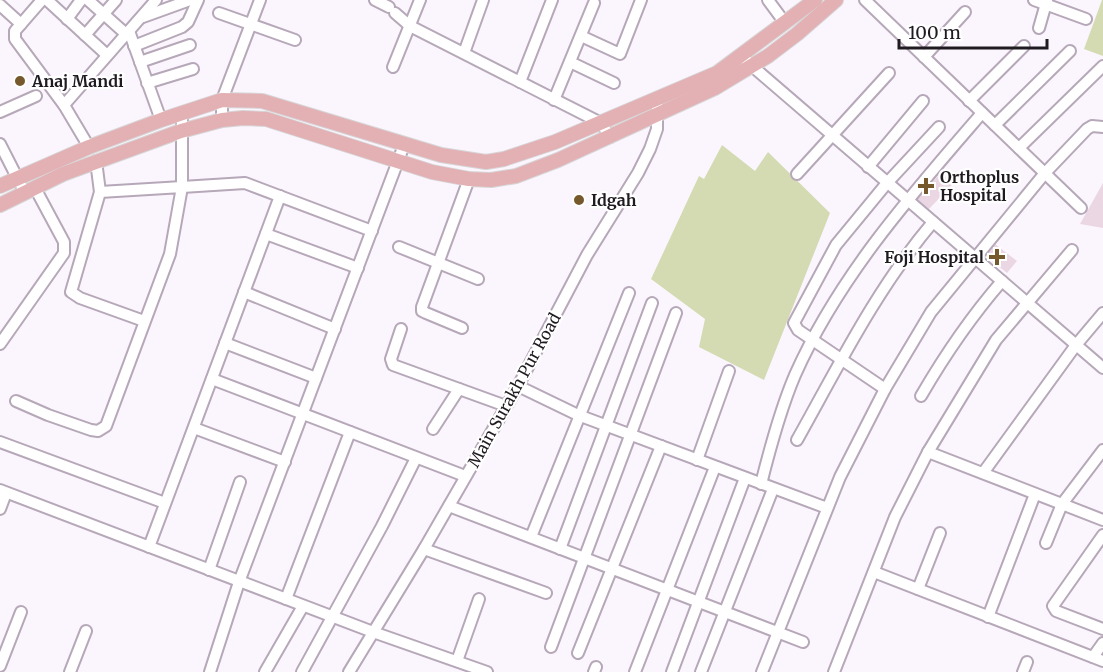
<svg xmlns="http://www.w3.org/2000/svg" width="1103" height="672" font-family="Merriweather,serif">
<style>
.green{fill:#d4dbb2}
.building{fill:#ebd7e4}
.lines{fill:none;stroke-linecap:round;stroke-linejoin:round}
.minor-casing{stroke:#b6a8b9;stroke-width:14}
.major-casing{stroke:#d7d6d7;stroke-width:16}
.minor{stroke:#fff;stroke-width:10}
.major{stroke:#e3b0b4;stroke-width:14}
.poi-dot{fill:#75582b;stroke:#fff;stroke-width:2}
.labels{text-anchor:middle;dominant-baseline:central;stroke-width:4.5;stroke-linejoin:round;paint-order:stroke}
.poi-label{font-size:16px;font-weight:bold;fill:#201b21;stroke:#fff;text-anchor:start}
.street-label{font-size:16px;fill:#201b21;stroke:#fff}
</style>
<rect width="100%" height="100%" fill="#fbf6fd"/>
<g class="green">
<polygon points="1102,0 1103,0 1103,56 1084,49"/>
<polygon points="722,145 755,171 768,152 830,213 764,380 699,347 705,319 651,279 699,176 704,179"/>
</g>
<g class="building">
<polygon points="941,173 953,184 927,211 916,200"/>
<polygon points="1103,183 1103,228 1080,224"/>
<polygon points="995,244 1017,261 1007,273 986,256"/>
</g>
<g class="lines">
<g class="minor-casing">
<g id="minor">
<polyline points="42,0 15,31 15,39 64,105 89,147"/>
<polyline points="47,0 107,55"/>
<polyline points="88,0 126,34"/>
<polyline points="375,0 389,7"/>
<polyline points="768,0 785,23"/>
<polyline points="865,0 1081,208"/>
<polyline points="1034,0 1086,19"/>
<polyline points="0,5 21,24"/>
<polyline points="219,13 295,40"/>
<polyline points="395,13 410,26 601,123 610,137"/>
<polyline points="143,17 190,0"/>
<polyline points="67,19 81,0"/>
<polyline points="1039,28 1047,0"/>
<polyline points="129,31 161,120"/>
<polyline points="85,35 116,0"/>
<polyline points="581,36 620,54 641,0"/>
<polyline points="134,46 182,27 188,22 198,0"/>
<polyline points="464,53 483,0"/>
<polyline points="742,56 752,66 1103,368"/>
<polyline points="924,57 965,12"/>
<polyline points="140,62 190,45"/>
<polyline points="570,62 614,83"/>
<polyline points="393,67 420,0"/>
<polyline points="520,82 552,0"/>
<polyline points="147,83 193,69"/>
<polyline points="554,100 594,3"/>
<polyline points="969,101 1024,46"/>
<polyline points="64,105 156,0"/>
<polyline points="0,112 36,96"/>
<polyline points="182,114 182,187 245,183 372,231"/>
<polyline points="222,120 222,100 260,0"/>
<polyline points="995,125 1070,51"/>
<polyline points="0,144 25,193"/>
<polyline points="1019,148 1103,66"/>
<polyline points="96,161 100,192 71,292 80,298 144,321"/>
<polyline points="868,167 923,101"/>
<polyline points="797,174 889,73"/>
<polyline points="266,234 358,268"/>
<polyline points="399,247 478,279"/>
<polyline points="244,292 335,329"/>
<polyline points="462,328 426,313 422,311 422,307 469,179"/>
<polyline points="401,329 391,359 393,365 506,406"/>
<polyline points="225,343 316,378"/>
<polyline points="0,344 64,253 64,242 35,188"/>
<polyline points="212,379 465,476"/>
<polyline points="518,386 578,415 827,508"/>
<polyline points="885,389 798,330 794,323 836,245 887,183 939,127"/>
<path d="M921,396C946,353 969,319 1002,281"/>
<polyline points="16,401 48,415 91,430 98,431 106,426 170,254 182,187 100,192"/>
<polyline points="194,428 285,462"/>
<polyline points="433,429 459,389"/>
<path d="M797,440C839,365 877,288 933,222"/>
<polyline points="0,442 165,503"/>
<polyline points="928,452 1103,520"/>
<polyline points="697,460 729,371"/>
<polyline points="983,473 1076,345 1103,313"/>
<path d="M761,484C770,448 780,410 795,375C839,276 912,194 982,113"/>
<polyline points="0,490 373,632 487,672"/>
<polyline points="449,506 803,642"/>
<polyline points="0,509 6,493"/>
<polyline points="1103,535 1053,606 1056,611 1103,629"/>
<polyline points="531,537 629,293"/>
<polyline points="1046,543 1062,504 1103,450"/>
<polyline points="149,547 280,196"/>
<polyline points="424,549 546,593"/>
<polyline points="560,549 652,303"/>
<polyline points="209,570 240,482"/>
<polyline points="874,572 1103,661"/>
<polyline points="918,589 940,533"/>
<polyline points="286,599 350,432"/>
<polyline points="988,617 1035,494"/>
<polyline points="551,647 676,313"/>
<polyline points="578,653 661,446"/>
<polyline points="1093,657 1103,643"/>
<polyline points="457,661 479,599"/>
<polyline points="0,666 21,612"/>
<polyline points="70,672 86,631"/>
<polyline points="210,672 239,582 404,145"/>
<polyline points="265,672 303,606"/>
<polyline points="302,672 382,526 416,458"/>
<polyline points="349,672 424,549 518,386 587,255 638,173 650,149 657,129 657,100"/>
<polyline points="594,672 596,667"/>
<polyline points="635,672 715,467"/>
<polyline points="672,672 745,478"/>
<polyline points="701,672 773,489"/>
<polyline points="762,672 840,477 885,389 931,312 1045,173 1087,129 1092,126 1103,127"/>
<polyline points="834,672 895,517 928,452 996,340 1072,250"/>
<polyline points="1023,672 1027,662"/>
</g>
</g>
<g class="major-casing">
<g id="major">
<polyline points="0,186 89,147 161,120 222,100 262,101 441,155 486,162 504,159 555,142 717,73 815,0"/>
<polyline points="0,205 63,174 181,131 222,120 243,118 266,119 432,172 469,179 491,180 516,176 558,160 715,88 768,56 797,34 836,0"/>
</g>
</g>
<use href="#minor" class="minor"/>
<use href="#major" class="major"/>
</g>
<g class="poi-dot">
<circle cx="20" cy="81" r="6"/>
<path d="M923 177h6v6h6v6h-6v6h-6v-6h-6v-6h6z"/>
<circle cx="579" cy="200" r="6"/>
<path d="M994 248h6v6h6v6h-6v6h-6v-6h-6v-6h6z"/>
</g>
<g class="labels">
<g class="poi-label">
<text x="32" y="81">Anaj Mandi</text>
<text x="940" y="177">Orthoplus<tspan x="940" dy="18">Hospital</tspan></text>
<text x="591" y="200">Idgah</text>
<text x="984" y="257" text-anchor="end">Foji Hospital</text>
</g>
<g class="street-label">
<text transform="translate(514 390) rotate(-61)">Main Surakh Pur Road</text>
</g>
</g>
<path d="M899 39v9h148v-9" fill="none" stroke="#201b21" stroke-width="3"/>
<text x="908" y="39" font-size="18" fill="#201b21" stroke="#ffffff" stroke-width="4.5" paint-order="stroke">100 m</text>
</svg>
